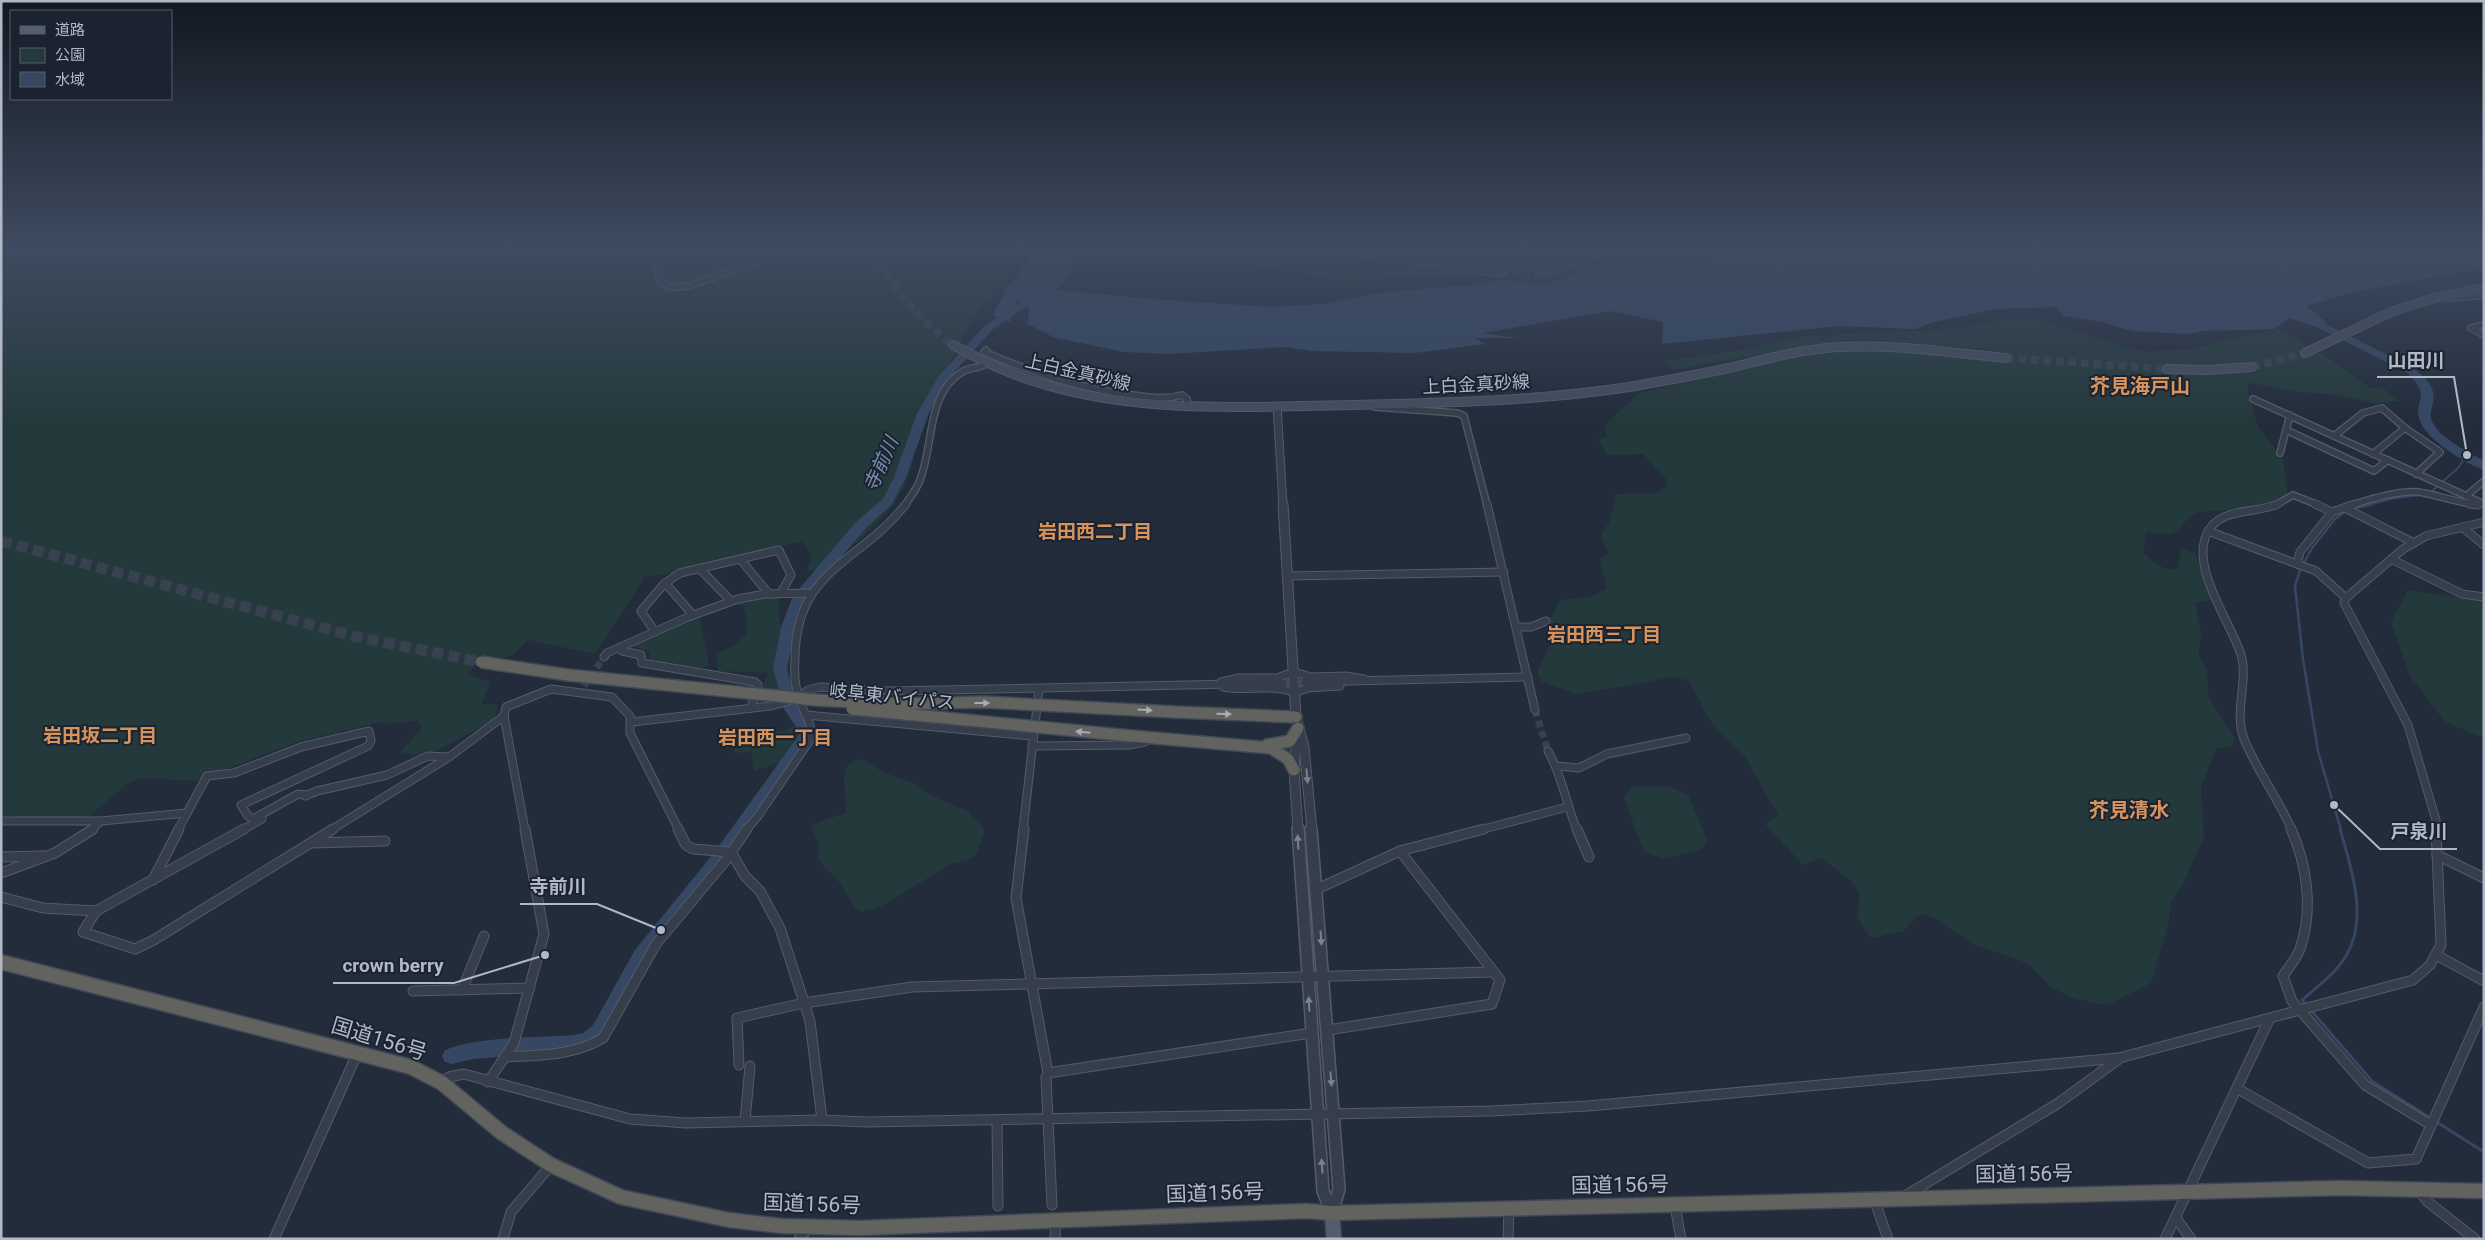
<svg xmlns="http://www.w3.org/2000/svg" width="2485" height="1240" font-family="Roboto,'Noto Sans JP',sans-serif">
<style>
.green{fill:#24393c}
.water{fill:#354763}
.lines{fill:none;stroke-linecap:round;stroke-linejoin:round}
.stream-far2{stroke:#354763;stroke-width:2}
.stream-far1{stroke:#354763;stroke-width:2.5}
.stream{stroke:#354763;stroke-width:3}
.river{fill:#354763;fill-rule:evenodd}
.minor-tunnel{stroke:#374150;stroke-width:7;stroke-dasharray:7 4;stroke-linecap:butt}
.tertiary-tunnel{stroke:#374150;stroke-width:7;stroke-dasharray:7 4;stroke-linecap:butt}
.secondary-tunnel{stroke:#374150;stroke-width:8;stroke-dasharray:8 4.5;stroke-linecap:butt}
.trunk-tunnel{stroke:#374150;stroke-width:11;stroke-dasharray:11 5.5;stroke-linecap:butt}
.minor-far2-casing{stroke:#545c69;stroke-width:8}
.minor-far1-casing{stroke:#545c69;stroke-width:9}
.minor-casing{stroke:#545c69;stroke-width:11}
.tertiary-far2-casing{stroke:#545c69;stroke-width:9}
.tertiary-far1-casing{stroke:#545c69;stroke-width:11}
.tertiary-casing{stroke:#545c69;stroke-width:14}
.secondary-casing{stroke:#545c69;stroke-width:10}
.primary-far1-casing{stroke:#3f4754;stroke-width:11}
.primary-casing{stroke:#3f4754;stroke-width:17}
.trunk-far1-casing{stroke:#414956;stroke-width:14}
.trunk-casing{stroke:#414956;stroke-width:17}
.minor-far2{stroke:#363e4b;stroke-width:5.5}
.minor-far1{stroke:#363e4b;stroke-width:7}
.minor{stroke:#363e4b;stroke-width:9}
.tertiary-far2{stroke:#363e4b;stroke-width:7}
.tertiary-far1{stroke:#363e4b;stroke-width:9}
.tertiary{stroke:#363e4b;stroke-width:11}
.secondary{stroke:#434d5e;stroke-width:8}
.primary-far1{stroke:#535d6b;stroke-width:9}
.primary{stroke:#535d6b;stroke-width:14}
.trunk-far1{stroke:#62625e;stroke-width:11}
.trunk{stroke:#62625e;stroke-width:14}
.trunk-bridge-casing{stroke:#414956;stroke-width:14;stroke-linecap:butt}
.trunk-bridge{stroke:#62625e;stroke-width:11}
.oneway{fill:#a5acb7}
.oneway2{fill:#7a828f}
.labels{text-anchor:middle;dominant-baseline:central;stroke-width:4;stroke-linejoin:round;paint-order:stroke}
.street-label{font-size:18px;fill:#b1b9c7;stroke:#1b2330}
.water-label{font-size:19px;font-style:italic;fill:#788fb0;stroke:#1b2330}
.neighbourhood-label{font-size:19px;font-weight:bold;fill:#d6935d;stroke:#1b2330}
.quarter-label{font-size:20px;font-weight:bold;fill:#d6935d;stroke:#1b2330}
.near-street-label{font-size:21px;fill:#b1b9c7;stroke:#1b2330}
.leader{fill:none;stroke:#b1b9c7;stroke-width:2}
.callout-dot{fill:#b1b9c7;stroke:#1b2330;stroke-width:2}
.callout-label{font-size:19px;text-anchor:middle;font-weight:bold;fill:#b1b9c7;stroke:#1b2330;stroke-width:4;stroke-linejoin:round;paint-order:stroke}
</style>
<rect width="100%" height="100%" fill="#222c3b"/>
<g class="green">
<path d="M1,247H731L753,255L766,247H814L823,251H836L851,247H864L879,253L897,254L993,247L1008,256C1013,277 982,303 973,320C962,340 951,360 940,380C935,390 927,400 924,410C914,441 917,471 896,500C879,524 834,568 806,573L812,557L803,541L669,574L645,577L595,654L528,640L512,656L479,661L467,674L490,682L482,704H495L498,707L494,720L430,754L417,756L400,752L422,728L417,721L391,724L380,722L297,742L195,781L141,778L127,784L91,815L76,822L62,823L1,815Z"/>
<polygon points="1171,247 1309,247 1509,276 1531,276 1556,272 1589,259 1640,249 1695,247 1878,247 1868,254 1858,251 1794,252 1608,266 1545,284 1486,277 1382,278 1350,281 1218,260"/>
<path d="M1418,247H1613C1583,251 1557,271 1526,273C1515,274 1498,274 1488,269C1481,265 1479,262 1471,261C1451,258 1434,261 1418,247Z"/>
<path d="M2008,320L2044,321L2117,345L2144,351L2193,349L2233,338L2280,330L2324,355L2370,388L2381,387L2400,401L2379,404L2330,394L2297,392L2252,383L2248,386V394L2259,428L2283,459L2288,496C2284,499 2280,504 2276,506C2252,517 2223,506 2198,513C2186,516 2182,529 2172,535L2148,532L2145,534L2144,553C2151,561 2166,573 2177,568L2182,549L2195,553L2215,599L2195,603L2201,634L2198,656L2207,669L2209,698L2234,737L2233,745L2216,749L2201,787L2204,837L2183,884L2172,900L2168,926L2151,983L2107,1005L2075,999L2051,987L2027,963L1974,945L1939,920L1923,914L1917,916L1903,932C1888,932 1882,938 1870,937L1857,918L1860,895L1853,883L1822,858L1803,865L1765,824L1778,815L1745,757L1713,726L1689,681L1674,677L1577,694L1542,682L1537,672L1552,641L1550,620L1560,600L1589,597L1607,589L1600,558L1608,554L1601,534L1609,523L1616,494L1656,493L1667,486L1666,479L1643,454L1607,455L1598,440L1607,436L1604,425L1640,393L1786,359L1850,351L1991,356L1985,349L1871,341L1827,343L1672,370L1664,361L1742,350L1803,336L1940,330Z"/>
<polygon points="2408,590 2484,601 2484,738 2445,722 2410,676 2391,622"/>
<path d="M778,594L780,625L785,627L778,671L784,694L760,691L769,673L718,671L717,654C742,642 755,635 743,606L734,605V602Z"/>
<polygon points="700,617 709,665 702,668 650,660 649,652 630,645"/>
<polygon points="797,725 800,741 788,760 754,771 751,752 734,753 735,742 788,729"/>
<path d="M863,759L883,772L917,785L932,796L968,811L983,828L984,833L976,855L971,859L951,864L882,906L861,912L855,908L837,879L824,867L818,857L819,846L811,825L845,813C851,795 830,763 863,759Z"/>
<polygon points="1631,787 1670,787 1688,795 1707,839 1703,849 1663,859 1644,852 1624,798"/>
</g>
<path class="water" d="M1014,247H1069C1074,268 1073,278 1055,290L1152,299L1271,307L1322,304L1385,292L1473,285L1497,280L1545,284L1608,266L1794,252L1858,251L1868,254L1937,253L2017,247H2484V268L2353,292L2307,306L2326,322L2314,326L2289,318L2274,329L2203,331L2188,334L2132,331L2102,322L2064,316L2055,307L1994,309L1934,322L1914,329L1838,326L1662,344L1663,322L1610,311L1483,333L1517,338H1475L1485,344L1415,353L1312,351L1286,347L1169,354L1123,352L1053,337L1028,324L1029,309L1018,298L1010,322L993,315L1006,289L1022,270L1029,255Z"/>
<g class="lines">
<g class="stream-far2">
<polyline points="2430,493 2458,468 2467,455"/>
<polyline points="2368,505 2395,498 2422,495"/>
</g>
<g class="stream-far1">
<polyline points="2352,509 2373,504"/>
<polyline points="2341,830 2318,751 2303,659 2295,586 2300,570 2312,548 2335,519 2346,511"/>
</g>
<path class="stream" d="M2340,829C2351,868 2369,918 2346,956C2335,974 2317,987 2302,1000L2372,1081L2484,1152"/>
<g class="river">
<polygon points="1912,247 1922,247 1918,272 1913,275 1908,272"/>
<polygon points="1038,290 1042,291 1042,295 992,330 947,380 929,413 906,477 892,504 866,528 804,601 795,627 787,669 794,695 792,699 782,699 773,669 781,627 793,596 856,522 883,499 894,477 917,413 938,377 984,326"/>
<path d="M2303,313L2414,368C2421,374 2431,382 2433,392C2436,402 2427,413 2433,423C2442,440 2468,451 2484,461V470C2467,465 2425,438 2420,421C2413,397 2434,398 2406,372L2299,318L2298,316Z"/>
<path d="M789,701C802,704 811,724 814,736L812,740L725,864L647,960L605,1037L593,1046L574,1051L474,1059L451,1064L445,1062L442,1056L445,1050C480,1036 535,1038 574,1035L583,1033L593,1025L635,950L713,854L799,735L797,728L782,706L784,702Z"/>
</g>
<g class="minor-tunnel">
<polyline points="584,686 604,657"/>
<polyline points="1535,710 1548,751"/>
</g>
<polyline class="tertiary-tunnel" points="1501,273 1540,272"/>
<g class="secondary-tunnel">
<path d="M871,253C894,288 919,319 953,345"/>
<polyline points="2006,358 2167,369"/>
<polyline points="2252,367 2305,353"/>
</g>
<polyline class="trunk-tunnel" points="1,541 353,636 481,662"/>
<g class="minor-far2-casing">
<g id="minor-far2">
<polyline points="649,247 661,283 669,287 689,286 797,247"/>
<polyline points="2452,298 2484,295"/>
<polyline points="2471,328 2484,335"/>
<polyline points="2471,328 2484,325"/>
<path d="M986,350L984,352C1034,373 1078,388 1132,395C1150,397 1165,400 1182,395L1187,399V405"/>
<polyline points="2253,399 2484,504"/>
<polyline points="1375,407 1457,413 1464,416 1487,505"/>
<polyline points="2286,430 2374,471 2388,460"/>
<polyline points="2334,436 2363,413 2382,408 2405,428 2440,452 2416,474"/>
<polyline points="2280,453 2290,415"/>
<polyline points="2373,454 2405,428"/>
<polyline points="2466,496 2484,481"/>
<path d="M905,505C912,495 919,486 922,474C933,442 928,392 962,372C968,368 977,368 984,365"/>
<polyline points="2276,505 2293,495 2318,505"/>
<path d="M2352,505C2369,499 2407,488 2424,493C2442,497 2459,502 2477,505"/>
</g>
</g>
<g class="minor-far1-casing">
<g id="minor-far1">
<polyline points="1487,504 1535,710"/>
<path d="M2278,504C2258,513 2226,508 2211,527C2185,560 2229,619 2240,652C2250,680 2233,710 2244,739C2257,771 2278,798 2292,830"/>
<polyline points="2315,504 2332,512"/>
<polyline points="2470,504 2478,505"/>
<polyline points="2345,508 2414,543"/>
<polyline points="2462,527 2484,545"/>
<polyline points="2208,531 2316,571 2346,598"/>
<polyline points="740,559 769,594"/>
<polyline points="2393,560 2462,594 2484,597"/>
<polyline points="2297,564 2300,552 2332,512 2355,504"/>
<polyline points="700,569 731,601"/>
<polyline points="1287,576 1504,572"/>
<polyline points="665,583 693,615"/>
<polyline points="1517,627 1531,627 1546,621"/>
<polyline points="655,632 641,611 664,584 680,573 779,550 791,575 781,593"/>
<polyline points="620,647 622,651 641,655 642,663 755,682 758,685 751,708"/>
<polyline points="604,657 607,653 688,617 738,599 765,594 811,593"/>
<polyline points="1221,682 1239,678 1277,678 1294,672 1311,677 1346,676 1364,679"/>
<polyline points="1304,682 1528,677"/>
<path d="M1223,687C1247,692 1272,683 1295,693L1307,688L1340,686"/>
<polyline points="806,715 1033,736"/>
<polyline points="632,722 771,706 798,698 808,690 820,687 889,691 1284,683"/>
<polyline points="1032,746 1129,745 1145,742"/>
<path d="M1548,751C1562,775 1566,804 1577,830"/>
<polyline points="1557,766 1579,768 1607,754 1686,738"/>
<polyline points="305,796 317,791 387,775 428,756 449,757"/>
<polyline points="1,821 101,821 187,813 207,776 234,773 301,747 369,731 371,741 368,746 241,805 248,816 253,819 298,794 307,795"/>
<polyline points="91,830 101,821"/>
<polyline points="178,830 187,813"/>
<polyline points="242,830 262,819"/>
<polyline points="331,830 449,757 504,716"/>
<polyline points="525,830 504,716 506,707 551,689 612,697 630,716 630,733 679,830"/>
<path d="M746,830L758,816L810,740C814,724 804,715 800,701C795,688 794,672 795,659C795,569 860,563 906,504"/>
<polyline points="1023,830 1039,689"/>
<polyline points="1480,830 1567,807"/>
<polyline points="2436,830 2436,820 2408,725 2344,603 2346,598 2403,549 2426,536 2484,522"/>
</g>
</g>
<g class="minor-casing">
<g id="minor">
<polyline points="678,829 686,845 693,849 731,852 745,876 760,891 780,928 810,1021 822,1120"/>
<polyline points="1024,829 1016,898 1048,1073 1311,1033"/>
<polyline points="1577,829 1589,857"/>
<path d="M2291,829C2307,865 2313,908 2301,946C2298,957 2289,967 2283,976L2292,1001L2365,1085L2431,1125"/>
<polyline points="311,843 385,841"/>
<polyline points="2437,855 2484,878"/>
<polyline points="1,857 43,856"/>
<polyline points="1,873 55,853 93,829"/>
<polyline points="153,880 179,829"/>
<polyline points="1317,889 1400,851 1484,829"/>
<polyline points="1,897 43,908 96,911 83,932 135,949 152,941 333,829"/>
<polyline points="96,911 244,829"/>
<polyline points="2438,956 2484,981"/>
<polyline points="462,990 484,936"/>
<polyline points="413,991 530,988"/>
<polyline points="1328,1030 1492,1004 1500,980 1400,851"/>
<path d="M505,1057C539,1055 573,1056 603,1038L656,944L726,860L747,829"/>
<polyline points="739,1065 737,1018 804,1003 912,987 1494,972"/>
<polyline points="1046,1077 1052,1205"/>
<polyline points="488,1082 514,1043 544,934 525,829"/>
<polyline points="442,1083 449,1077 464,1074 630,1119 686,1123 822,1120 866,1122 1491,1111 1588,1106 2119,1058 2413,980 2430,965 2441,945 2436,829"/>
<polyline points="2238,1089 2368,1163 2416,1159 2484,1007"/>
<polyline points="997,1120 998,1206"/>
<polyline points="745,1121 750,1066"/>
<polyline points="2418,1190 2428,1202 2475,1239"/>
<polyline points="1905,1196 2057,1104 2119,1059"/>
<polyline points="1874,1199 1888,1239"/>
<polyline points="1675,1206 1681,1239"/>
<polyline points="2176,1218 2191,1239"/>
<polyline points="274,1239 358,1052"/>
<polyline points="503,1239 511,1212 551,1165"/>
<polyline points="1055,1239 1056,1219"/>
<polyline points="1508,1239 1509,1208"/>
<polyline points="2165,1239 2270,1018"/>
</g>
</g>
<g class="tertiary-far2-casing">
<g id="tertiary-far2">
<polyline points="937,247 947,249 965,247"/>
<polyline points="1319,247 1501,273"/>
<polyline points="1540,272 1549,271 1603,252 1636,247"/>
<polyline points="1277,406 1283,505"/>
</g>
</g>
<g class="tertiary-far1-casing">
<g id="tertiary-far1">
<polyline points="1283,504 1296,717 1304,747 1312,830"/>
<polyline points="1297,731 1294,770 1298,830"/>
</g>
</g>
<g class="tertiary-casing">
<g id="tertiary">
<polyline points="1298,829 1323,1191 1332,1213"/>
<polyline points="1311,829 1339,1189 1332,1213"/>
<polyline points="801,1239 804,1227"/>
</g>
</g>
<g class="secondary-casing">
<g id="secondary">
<polyline points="867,247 871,253"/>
<path d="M953,345C983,361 1013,376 1046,385C1145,414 1250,407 1351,405C1444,403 1537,401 1629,387C1663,381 1696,375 1729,368C1766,359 1802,349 1840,347C1895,344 1951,353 2006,358"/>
<polyline points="2305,353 2393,311 2431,299 2484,288"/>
<polyline points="2167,369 2207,370 2252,367"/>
</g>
</g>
<g class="primary-far1-casing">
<polyline id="primary-far1" points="2463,247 2484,258"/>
</g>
<g class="primary-casing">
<polyline id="primary" points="1332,1213 1334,1239"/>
</g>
<g class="trunk-far1-casing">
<g id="trunk-far1">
<polyline points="1175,712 1296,717"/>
<polyline points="1131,736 1271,748 1288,759 1294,770"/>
<polyline points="1267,745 1290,741 1298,728"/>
</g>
</g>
<g class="trunk-casing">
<polyline id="trunk" points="1,962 411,1067 442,1083 502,1133 551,1165 621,1197 729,1220 782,1226 860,1228 1306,1211 1332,1213 2341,1188 2484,1191"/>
</g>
<use href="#minor-far2" class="minor-far2"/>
<use href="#minor-far1" class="minor-far1"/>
<use href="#minor" class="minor"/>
<use href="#tertiary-far2" class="tertiary-far2"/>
<use href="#tertiary-far1" class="tertiary-far1"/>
<use href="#tertiary" class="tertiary"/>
<use href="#secondary" class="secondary"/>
<use href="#primary-far1" class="primary-far1"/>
<use href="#primary" class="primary"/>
<use href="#trunk-far1" class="trunk-far1"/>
<use href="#trunk" class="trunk"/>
<g class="trunk-bridge-casing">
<g id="trunk-bridge">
<polyline points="481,662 568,675 816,700 897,704 984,702 1175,712"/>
<polyline points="852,709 1131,736"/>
</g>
</g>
<use href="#trunk-bridge" class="trunk-bridge"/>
</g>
<defs><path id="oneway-solid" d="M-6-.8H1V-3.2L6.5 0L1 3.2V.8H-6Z" transform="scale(1.25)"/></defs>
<g class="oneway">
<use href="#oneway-solid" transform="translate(982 703)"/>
<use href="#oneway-solid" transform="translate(1145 710) rotate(3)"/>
<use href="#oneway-solid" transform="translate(1224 714) rotate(2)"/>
<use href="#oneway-solid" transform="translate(1083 732) rotate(-175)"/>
</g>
<g class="oneway2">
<use href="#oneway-solid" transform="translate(1307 776) rotate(85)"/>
<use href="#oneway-solid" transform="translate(1298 842) rotate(-93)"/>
<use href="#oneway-solid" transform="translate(1321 938) rotate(86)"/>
<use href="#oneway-solid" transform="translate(1309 1004) rotate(-93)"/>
<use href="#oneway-solid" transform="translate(1331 1079) rotate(85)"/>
<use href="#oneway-solid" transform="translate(1322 1166) rotate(-94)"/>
</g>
<linearGradient id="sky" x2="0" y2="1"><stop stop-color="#131820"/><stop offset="0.59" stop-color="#3e4b60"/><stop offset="1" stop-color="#3e4b60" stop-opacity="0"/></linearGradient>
<rect width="2485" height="420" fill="url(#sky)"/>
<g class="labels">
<g class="street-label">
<text transform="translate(1078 372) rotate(13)">上白金真砂線</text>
<text transform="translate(1476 384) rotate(-3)">上白金真砂線</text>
<text transform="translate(892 696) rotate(6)">岐阜東バイパス</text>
</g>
<g class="water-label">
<text transform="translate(881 464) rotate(-66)">寺前川</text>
</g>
<g class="neighbourhood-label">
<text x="1095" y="531">岩田西二丁目</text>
<text x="1604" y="634">岩田西三丁目</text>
<text x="100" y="735">岩田坂二丁目</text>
<text x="775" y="737">岩田西一丁目</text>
</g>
<g class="quarter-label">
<text x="2140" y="386">芥見海戸山</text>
<text x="2129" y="810">芥見清水</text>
</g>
<g class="near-street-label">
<text transform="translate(379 1039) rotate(17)">国道156号</text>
<text transform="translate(2024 1174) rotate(-1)">国道156号</text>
<text transform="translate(1620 1185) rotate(-1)">国道156号</text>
<text transform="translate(1215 1193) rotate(-2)">国道156号</text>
<text transform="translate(812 1204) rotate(2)">国道156号</text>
</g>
</g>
<path class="leader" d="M2467 455L2454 377H2377M2334 805L2380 849H2457M661 930L597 904H520M545 955L454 983H333"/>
<g class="callout-dot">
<circle cx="2467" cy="455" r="5"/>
<circle cx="2334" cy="805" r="5"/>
<circle cx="661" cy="930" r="5"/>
<circle cx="545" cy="955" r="5"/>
</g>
<g class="callout-label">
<text x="2416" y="367">山田川</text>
<text x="2419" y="838">戸泉川</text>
<text x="558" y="893">寺前川</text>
<text x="393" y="972">crown berry</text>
</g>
<rect width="2485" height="1240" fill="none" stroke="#b1b9c7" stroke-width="5"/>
<rect x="10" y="10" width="162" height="90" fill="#1b2330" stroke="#575f6c"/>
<rect x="20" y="26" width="25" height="8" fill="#535d6b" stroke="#575f6c"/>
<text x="55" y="35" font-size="15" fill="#b1b9c7">道路</text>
<rect x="20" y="48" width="25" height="15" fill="#24393c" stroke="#575f6c"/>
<text x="55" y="60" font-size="15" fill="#b1b9c7">公園</text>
<rect x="20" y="72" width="25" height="15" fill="#354763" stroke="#575f6c"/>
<text x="55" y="85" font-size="15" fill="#b1b9c7">水域</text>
</svg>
